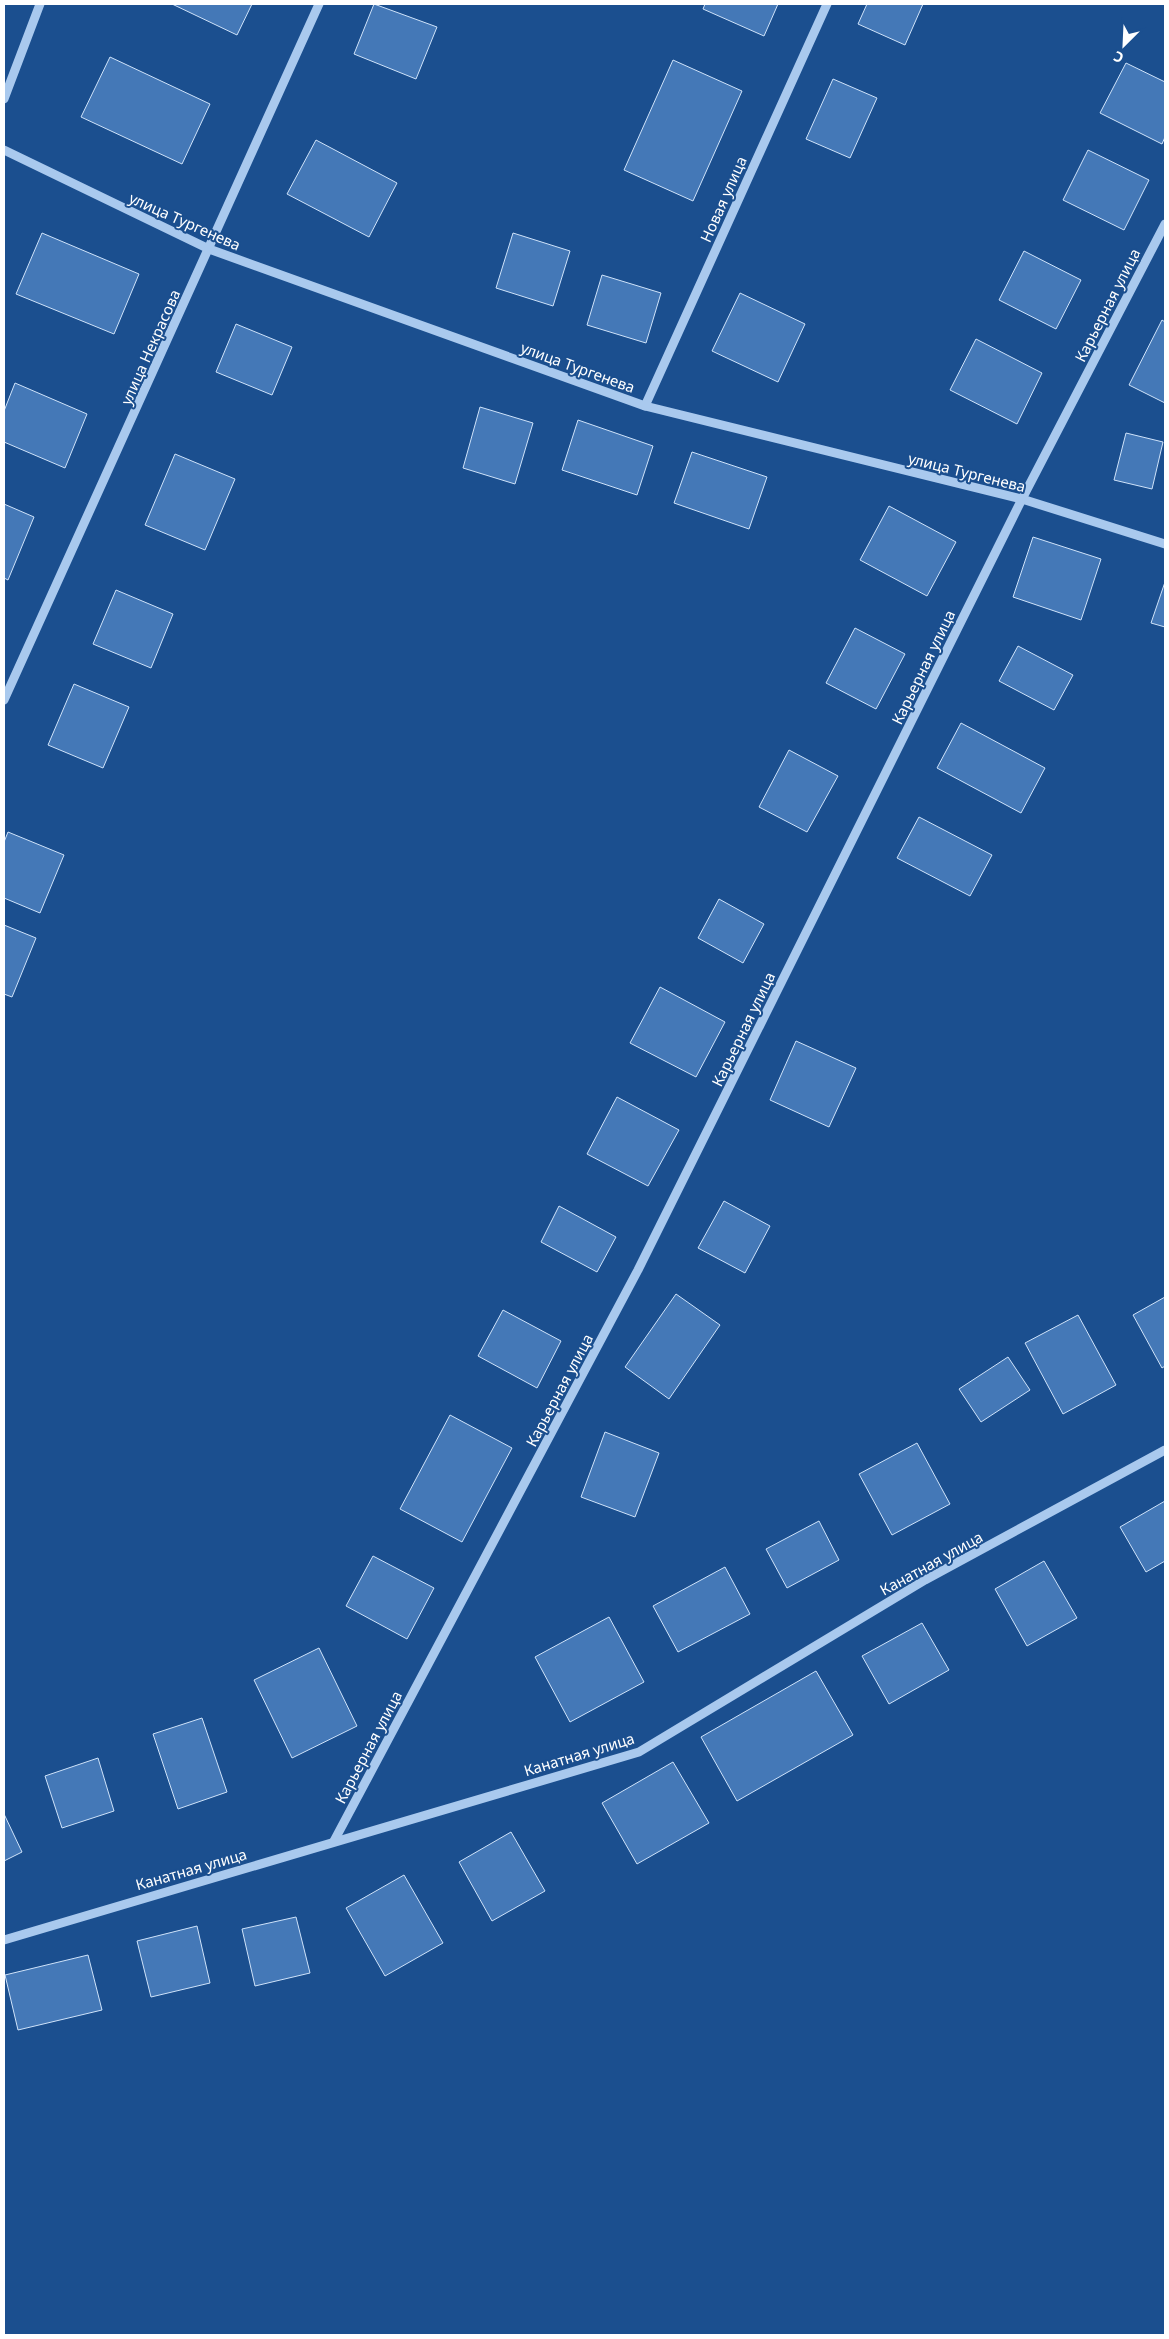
<svg xmlns="http://www.w3.org/2000/svg" width="1169" height="2339" font-family="'Noto Sans',sans-serif">
<style>
.building{fill:#4478b7;stroke:#cfe3fa}
.lines{fill:none;stroke-linecap:round;stroke-linejoin:round}
.minor{stroke:#a9c9ee;stroke-width:9}
.labels{text-anchor:middle;dominant-baseline:central;stroke-width:4;stroke-linejoin:round;paint-order:stroke}
.street-label{font-size:15px;fill:#fff;stroke:#1b4f8f}
</style>
<rect width="100%" height="100%" fill="#1b4f8f"/>
<g class="building">
<polygon points="172,4 252,4 237,35"/>
<polygon points="374,4 437,27 416,79 354,54"/>
<polygon points="705,4 778,4 764,36 703,9"/>
<polygon points="867,4 923,4 905,45 858,24"/>
<polygon points="110,57 210,104 182,164 81,117"/>
<polygon points="673,60 742,91 693,201 624,170"/>
<polygon points="1126,63 1165,82 1165,137 1162,144 1100,113"/>
<polygon points="833,79 877,98 850,158 806,139"/>
<polygon points="316,140 397,183 369,237 287,194"/>
<polygon points="1088,150 1149,180 1124,230 1063,200"/>
<polygon points="42,233 139,274 114,334 16,294"/>
<polygon points="513,233 570,251 553,306 496,288"/>
<polygon points="1024,251 1081,280 1056,329 999,300"/>
<polygon points="602,275 661,293 646,343 587,325"/>
<polygon points="740,293 805,324 778,382 712,351"/>
<polygon points="1162,320 1165,322 1165,403 1129,385"/>
<polygon points="236,324 292,347 272,395 216,372"/>
<polygon points="976,339 1042,373 1017,424 950,390"/>
<polygon points="15,383 87,414 65,468 4,442 4,411"/>
<polygon points="480,407 533,423 515,484 463,468"/>
<polygon points="578,420 653,446 637,495 562,470"/>
<polygon points="1126,433 1163,442 1152,489 1114,480"/>
<polygon points="692,452 767,477 749,529 674,503"/>
<polygon points="175,454 235,479 205,550 145,525"/>
<polygon points="4,504 34,517 8,580 4,578"/>
<polygon points="889,506 956,542 927,596 860,560"/>
<polygon points="1033,537 1101,559 1081,620 1013,597"/>
<polygon points="1165,582 1165,627 1151,623"/>
<polygon points="116,590 173,614 151,668 93,644"/>
<polygon points="855,628 905,654 876,709 826,683"/>
<polygon points="1018,646 1073,675 1054,710 999,681"/>
<polygon points="74,684 129,707 103,768 48,745"/>
<polygon points="961,723 1045,768 1021,813 937,768"/>
<polygon points="789,750 838,776 807,832 759,807"/>
<polygon points="919,817 992,855 970,896 897,858"/>
<polygon points="8,832 64,855 40,913 4,898 4,842"/>
<polygon points="719,899 764,924 743,963 698,938"/>
<polygon points="4,925 36,938 12,997 4,994"/>
<polygon points="660,987 725,1022 696,1077 630,1043"/>
<polygon points="796,1041 856,1068 829,1127 770,1100"/>
<polygon points="617,1097 679,1130 648,1186 587,1154"/>
<polygon points="724,1201 770,1226 745,1273 698,1248"/>
<polygon points="559,1206 616,1237 597,1272 541,1242"/>
<polygon points="676,1294 720,1325 669,1399 625,1367"/>
<polygon points="1165,1297 1165,1366 1162,1368 1133,1315"/>
<polygon points="503,1310 561,1341 537,1388 478,1356"/>
<polygon points="1078,1315 1116,1385 1063,1414 1025,1343"/>
<polygon points="1008,1357 1030,1390 981,1422 959,1389"/>
<polygon points="450,1415 512,1448 462,1542 400,1509"/>
<polygon points="605,1432 659,1453 635,1517 581,1497"/>
<polygon points="917,1443 950,1504 892,1535 859,1474"/>
<polygon points="1165,1501 1165,1561 1146,1572 1120,1527"/>
<polygon points="819,1521 839,1560 787,1588 766,1549"/>
<polygon points="373,1556 434,1588 407,1639 346,1606"/>
<polygon points="1044,1561 1077,1618 1027,1646 995,1589"/>
<polygon points="725,1567 750,1614 678,1652 653,1606"/>
<polygon points="609,1617 644,1682 570,1722 535,1657"/>
<polygon points="922,1623 949,1670 889,1704 862,1656"/>
<polygon points="319,1648 357,1726 292,1758 254,1680"/>
<polygon points="816,1671 853,1735 737,1801 701,1737"/>
<polygon points="202,1718 227,1792 178,1809 153,1734"/>
<polygon points="98,1758 114,1811 62,1828 45,1776"/>
<polygon points="673,1762 709,1823 637,1864 602,1803"/>
<polygon points="4,1814 22,1852 4,1861"/>
<polygon points="511,1832 545,1891 492,1921 459,1862"/>
<polygon points="404,1875 443,1943 385,1976 346,1908"/>
<polygon points="296,1917 310,1973 255,1986 242,1929"/>
<polygon points="197,1926 210,1983 151,1997 137,1941"/>
<polygon points="88,1955 102,2010 18,2030 5,1975"/>
</g>
<g class="lines">
<g class="minor">
<polyline points="4,99 40,4"/>
<polyline points="4,150 209,249 645,406 1022,499 1165,544"/>
<polyline points="645,406 827,4"/>
<polyline points="4,700 319,4"/>
<polyline points="334,1841 638,1270 1022,499 1165,224"/>
<polyline points="4,1940 639,1752 925,1580 1165,1450"/>
</g>
</g>
<g class="labels">
<g class="street-label">
<text transform="translate(723 199) rotate(-66)">Новая улица</text>
<text transform="translate(185 221) rotate(24)">улица Тургенева</text>
<text transform="translate(1107 305) rotate(-63)">Карьерная улица</text>
<text transform="translate(150 347) rotate(-66)">улица Некрасова</text>
<text transform="translate(578 367) rotate(20)">улица Тургенева</text>
<text transform="translate(967 472) rotate(14)">улица Тургенева</text>
<text transform="translate(923 667) rotate(-64)">Карьерная улица</text>
<text transform="translate(743 1029) rotate(-64)">Карьерная улица</text>
<text transform="translate(559 1390) rotate(-62)">Карьерная улица</text>
<text transform="translate(931 1563) rotate(-29)">Канатная улица</text>
<text transform="translate(368 1747) rotate(-62)">Карьерная улица</text>
<text transform="translate(579 1754) rotate(-17)">Канатная улица</text>
<text transform="translate(191 1869) rotate(-16)">Канатная улица</text>
</g>
</g>
<rect width="1169" height="2339" fill="none" stroke="#ffffff" stroke-width="10"/>
<g transform="translate(1124 45) rotate(204)" stroke="#1b4f8f" stroke-width="4" paint-order="stroke">
<path d="M0-4L9 19L0 12L-9 19Z" fill="#ffffff"/>
<text y="-8" font-size="14" font-weight="bold" text-anchor="middle" fill="#ffffff">С</text>
</g>
</svg>
